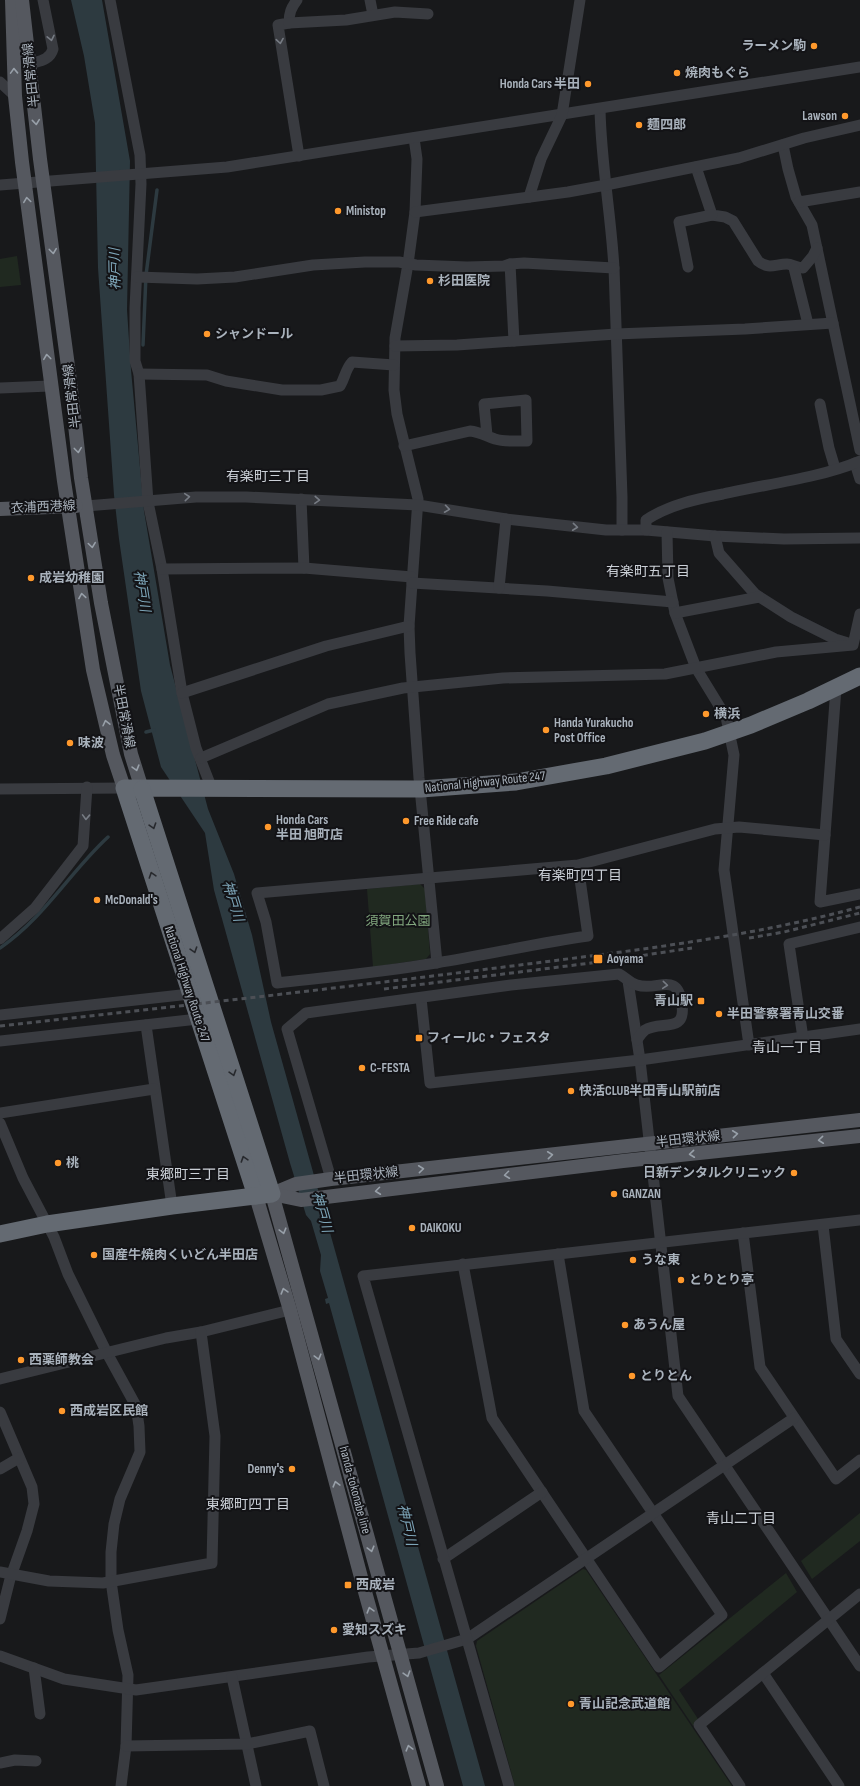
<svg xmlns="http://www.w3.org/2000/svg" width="860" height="1786" font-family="'Sofia Sans Condensed','Noto Sans JP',sans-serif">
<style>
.green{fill:#202920}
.water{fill:#2d3a40}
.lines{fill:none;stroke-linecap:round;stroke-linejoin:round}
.stream{stroke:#2d3a40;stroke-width:3.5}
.minor{stroke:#393b40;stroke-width:11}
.major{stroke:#55585f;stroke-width:14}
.highway{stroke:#646a72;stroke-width:17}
.rail{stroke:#4c4f55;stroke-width:3;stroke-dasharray:5 4;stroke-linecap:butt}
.oneway{stroke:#777c84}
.oneway2{stroke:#98a0a9}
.oneway3{stroke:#27292d}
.poi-dot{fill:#ff992c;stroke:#131316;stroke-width:1.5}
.labels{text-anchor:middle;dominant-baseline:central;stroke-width:4;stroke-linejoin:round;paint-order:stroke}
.poi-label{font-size:13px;font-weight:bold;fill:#a9b2bc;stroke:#131316;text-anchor:start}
.street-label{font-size:13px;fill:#a9b2bc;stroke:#131316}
.park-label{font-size:13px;fill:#82a87f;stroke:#131316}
.water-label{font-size:14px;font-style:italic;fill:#7ea6b9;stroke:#131316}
.neighbourhood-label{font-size:14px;fill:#cbd0d7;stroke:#131316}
</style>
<rect width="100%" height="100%" fill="#18191b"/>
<g class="green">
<polygon points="17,256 21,285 0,287 0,259"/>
<polygon points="420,884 425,889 430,954 426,959 373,967 367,889"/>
<polygon points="860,1513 860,1541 812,1579 801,1561"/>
<polygon points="583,1569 586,1570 732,1786 515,1786 476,1646 477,1641"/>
<polygon points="786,1573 797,1592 679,1690 698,1719 693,1726 659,1675"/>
</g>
<polygon class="water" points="71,0 102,0 130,161 127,310 131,370 144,511 170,665 208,809 234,874 252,935 271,1022 485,1786 463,1786 329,1303 326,1304 325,1299 328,1298 320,1271 321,1255 311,1221 306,1215 290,1163 214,890 205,833 161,767 141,691 119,539 114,495 98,268 95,123 84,56"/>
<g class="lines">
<g class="stream">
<polyline points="143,345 146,275 157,190"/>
<polyline points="146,732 154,730"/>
<path d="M0,948C44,918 70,872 108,837"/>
</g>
<g class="minor">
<polyline points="110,0 140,155 141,184 135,308 135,361 139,374 148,502 162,569 182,693 196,748 212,789"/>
<path d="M297,0C291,8 289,13 289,23L278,25L299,156"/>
<polyline points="370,0 373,15"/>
<polyline points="289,23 346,20 395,12 428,14"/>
<path d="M30,64C40,61 50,60 53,49L43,0"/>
<polyline points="0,82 15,96"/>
<path d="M600,109C601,162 611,215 614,268L622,497V530"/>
<polyline points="414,138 417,159 415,212 408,264 395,338 394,390 397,414 418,499 409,626 410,653 419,778 437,963"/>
<polyline points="783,145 788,169 796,197 812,225 860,450"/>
<path d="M696,167L712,215L725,217L733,221L758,261C769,270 775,264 787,264C792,264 797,268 803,268L813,256L817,248"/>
<polyline points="0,185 227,167 860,67"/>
<polyline points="529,197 541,159 562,115 580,0"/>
<polyline points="799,202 860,192"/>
<polyline points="415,212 568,192 606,185 739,158 804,138 860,125"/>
<polyline points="510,264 514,341"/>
<polyline points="688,267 679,222 712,215"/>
<polyline points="794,268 808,324"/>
<polyline points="137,277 197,279 235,277 313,265 365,262 399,262 416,265 467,267 504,266 510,264 524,263 614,268"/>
<polyline points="395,346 457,345 616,334 745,329 833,323"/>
<path d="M139,374L207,375L226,381L282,390H321L340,386C345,378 345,370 352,362L394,365"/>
<polyline points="0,388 50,386"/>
<polyline points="820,404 829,448 835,468"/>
<path d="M404,446L470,431C480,432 486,436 495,439C505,442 517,441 527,441L526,400L484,404L487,435"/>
<polyline points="855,463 860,479"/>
<polyline points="301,499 304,568"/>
<polyline points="86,506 196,497 246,497 418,505 506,519 606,530 646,530 715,536 784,539 860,538"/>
<path d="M646,530V520C669,505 696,499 723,494C767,484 819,478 860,461"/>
<polyline points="667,532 668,578 675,613 696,668 726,717 734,755 724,870 749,1045"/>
<polyline points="715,536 719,553 755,594 791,617 835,639 848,643"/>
<polyline points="162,569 304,568 412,577"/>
<polyline points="412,583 547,591 673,602"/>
<polyline points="499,588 506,519"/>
<polyline points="675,613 759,597"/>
<polyline points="836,688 820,902 860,894"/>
<polyline points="182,693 326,646 409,626"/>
<polyline points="201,758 328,704 403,688 503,678 665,674 776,652 853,645 860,614"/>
<polyline points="0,789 124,788"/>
<path d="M578,865L588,936C537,943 487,955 436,963C383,972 330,977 277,983L266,922L257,893L578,865L715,829L739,827L825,835"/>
<polyline points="0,939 35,908 83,846 87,787"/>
<polyline points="628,981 640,1060 678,1396 860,1666"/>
<polyline points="421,998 430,1083 640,1060 860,1029"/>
<polyline points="0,1015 190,994"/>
<polyline points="146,1025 172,1206"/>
<polyline points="803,1038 789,944 860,927"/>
<polyline points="0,1041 198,1019"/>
<polyline points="0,1113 154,1089"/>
<polyline points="0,1123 23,1178 54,1237 68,1274 107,1353 136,1406 139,1426 140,1452 120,1499 114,1524 111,1552 111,1581 118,1630 128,1675 126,1746 121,1786"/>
<path d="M331,1179L287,1029L306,1013L511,985L619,974C625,977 630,983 637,985C657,992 678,970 682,1005C686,1034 660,1020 645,1030C641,1033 639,1037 637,1040"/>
<polyline points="823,1225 836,1339 860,1374"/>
<polyline points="743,1233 760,1367 836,1479 860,1460"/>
<polyline points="463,1264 492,1418 659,1667 722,1615 584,1411 558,1254"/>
<polyline points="0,1379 166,1338 201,1332 290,1310"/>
<polyline points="0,1412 32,1487 34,1504 27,1531 10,1579 0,1619"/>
<polyline points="0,1469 19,1458"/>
<polyline points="443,1559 542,1492"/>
<polyline points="0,1572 49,1581 103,1583 212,1563 215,1436 201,1332"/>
<polyline points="0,1656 64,1679 136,1690 368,1657 419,1653 467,1639 794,1418"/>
<polyline points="34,1668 40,1714"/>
<polyline points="763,1673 839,1786"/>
<polyline points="232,1677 256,1786"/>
<polyline points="126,1746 247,1744 310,1731 324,1786"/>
<polyline points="0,1763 15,1760 36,1761"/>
<polyline points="509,1786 363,1276 860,1220"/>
<polyline points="740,1786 699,1725 860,1594"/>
</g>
<g class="major">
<polyline points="12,0 15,96 22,162 64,481 93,670 113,755 124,788"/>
<polyline points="22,0 40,159 70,381 81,478 101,603 131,754 142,789"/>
<polyline points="0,509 76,506"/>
<polyline points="272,1194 437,1786"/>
<polyline points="272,1194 296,1184 331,1179 860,1120"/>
<polyline points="272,1194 301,1200 623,1161 860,1136"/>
<polyline points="256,1196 290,1310 362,1581 419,1786"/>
</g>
<g class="highway">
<polyline points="256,1196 124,788 421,789 516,782 606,766 705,741 751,725 808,701 860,676"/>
<polyline points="0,1234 47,1224 172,1206 272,1194 142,789"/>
</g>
<g class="rail">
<polyline points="749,938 784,932 860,913"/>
<polyline points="384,989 599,962 692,948"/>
<path d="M0,1026C171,1007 341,988 512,966C629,951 746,938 860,907"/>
</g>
</g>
<defs><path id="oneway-chevron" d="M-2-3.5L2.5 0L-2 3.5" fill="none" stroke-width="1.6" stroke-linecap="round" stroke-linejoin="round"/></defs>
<g class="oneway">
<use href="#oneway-chevron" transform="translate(51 38) rotate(78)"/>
<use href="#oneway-chevron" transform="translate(280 41) rotate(81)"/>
<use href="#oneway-chevron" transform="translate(187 497) rotate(-5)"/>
<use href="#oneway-chevron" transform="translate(317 500) rotate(3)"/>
<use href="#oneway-chevron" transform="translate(447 509) rotate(8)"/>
<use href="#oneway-chevron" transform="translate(575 527) rotate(6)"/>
<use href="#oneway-chevron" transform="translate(86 817) rotate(92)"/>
<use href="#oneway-chevron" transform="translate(665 985) rotate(5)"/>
</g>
<g class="oneway2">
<use href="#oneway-chevron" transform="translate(14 71) rotate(-92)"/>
<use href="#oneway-chevron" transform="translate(36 122) rotate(84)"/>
<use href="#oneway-chevron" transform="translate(27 200) rotate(-98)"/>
<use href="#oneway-chevron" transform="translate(53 251) rotate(83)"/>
<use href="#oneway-chevron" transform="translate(47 357) rotate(-97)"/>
<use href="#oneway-chevron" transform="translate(78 450) rotate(83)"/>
<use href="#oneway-chevron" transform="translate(92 545) rotate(82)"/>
<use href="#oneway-chevron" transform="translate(82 596) rotate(-99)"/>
<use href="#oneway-chevron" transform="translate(106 723) rotate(-103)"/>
<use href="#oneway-chevron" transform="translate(136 768) rotate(74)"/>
<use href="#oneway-chevron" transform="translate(735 1134) rotate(-6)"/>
<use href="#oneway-chevron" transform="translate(821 1140) rotate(174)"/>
<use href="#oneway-chevron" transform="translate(692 1154) rotate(174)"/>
<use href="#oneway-chevron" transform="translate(550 1155) rotate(-6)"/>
<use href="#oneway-chevron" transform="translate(421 1169) rotate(-6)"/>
<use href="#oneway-chevron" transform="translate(507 1175) rotate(173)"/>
<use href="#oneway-chevron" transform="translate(378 1191) rotate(173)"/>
<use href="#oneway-chevron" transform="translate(283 1231) rotate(75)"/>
<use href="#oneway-chevron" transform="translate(284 1291) rotate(-106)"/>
<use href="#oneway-chevron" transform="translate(318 1357) rotate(75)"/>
<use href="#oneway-chevron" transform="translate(336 1484) rotate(-105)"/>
<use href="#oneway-chevron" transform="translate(371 1549) rotate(75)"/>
<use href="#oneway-chevron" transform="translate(370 1610) rotate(-106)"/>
<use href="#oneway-chevron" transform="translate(407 1674) rotate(73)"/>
<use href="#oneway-chevron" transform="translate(409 1748) rotate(-105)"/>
</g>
<g class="oneway3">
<use href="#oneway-chevron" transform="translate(153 826) rotate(72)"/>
<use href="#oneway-chevron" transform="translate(152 875) rotate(-108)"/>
<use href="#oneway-chevron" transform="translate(194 950) rotate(72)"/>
<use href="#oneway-chevron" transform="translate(233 1073) rotate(73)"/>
<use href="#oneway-chevron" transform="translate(244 1159) rotate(-108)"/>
</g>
<g class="poi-dot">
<circle cx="814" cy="46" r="4"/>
<circle cx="677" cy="73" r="4"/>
<circle cx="588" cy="84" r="4"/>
<circle cx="845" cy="116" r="4"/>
<circle cx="639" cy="125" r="4"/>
<circle cx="338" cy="211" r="4"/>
<circle cx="430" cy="281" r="4"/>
<circle cx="207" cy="334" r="4"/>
<circle cx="31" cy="578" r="4"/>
<circle cx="706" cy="714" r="4"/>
<circle cx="546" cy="730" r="4"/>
<circle cx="70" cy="743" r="4"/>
<circle cx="406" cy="821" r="4"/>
<circle cx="268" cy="827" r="4"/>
<circle cx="97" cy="900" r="4"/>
<rect x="593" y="954" width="10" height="10" rx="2"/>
<rect x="697" y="997" width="8" height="8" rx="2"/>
<circle cx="719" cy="1014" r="4"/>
<rect x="415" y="1034" width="8" height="8" rx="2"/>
<circle cx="362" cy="1068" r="4"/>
<circle cx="571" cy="1091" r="4"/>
<circle cx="58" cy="1163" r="4"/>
<circle cx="794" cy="1173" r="4"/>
<circle cx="614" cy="1194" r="4"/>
<circle cx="412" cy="1228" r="4"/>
<circle cx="94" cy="1255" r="4"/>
<circle cx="633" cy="1260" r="4"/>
<circle cx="681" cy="1280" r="4"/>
<circle cx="625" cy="1325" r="4"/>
<circle cx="21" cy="1360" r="4"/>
<circle cx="632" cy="1376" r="4"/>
<circle cx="62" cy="1411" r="4"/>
<circle cx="292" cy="1469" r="4"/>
<rect x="344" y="1581" width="8" height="8" rx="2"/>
<circle cx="334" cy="1630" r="4"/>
<circle cx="571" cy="1704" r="4"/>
</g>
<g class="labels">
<g class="poi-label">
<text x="806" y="46" text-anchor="end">ラーメン駒</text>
<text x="685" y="73">焼肉もぐら</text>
<text x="580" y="84" text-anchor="end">Honda Cars 半田</text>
<text x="837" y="116" text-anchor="end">Lawson</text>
<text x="647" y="125">麺四郎</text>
<text x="346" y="211">Ministop</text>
<text x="438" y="281">杉田医院</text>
<text x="215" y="334">シャンドール</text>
<text x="39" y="578">成岩幼稚園</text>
<text x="714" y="714">横浜</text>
<text x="554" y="723">Handa Yurakucho<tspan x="554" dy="15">Post Office</tspan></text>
<text x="78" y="743">味波</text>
<text x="276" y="820">Honda Cars<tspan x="276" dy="15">半田 旭町店</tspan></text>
<text x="414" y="821">Free Ride cafe</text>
<text x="105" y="900">McDonald's</text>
<text x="607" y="959">Aoyama</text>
<text x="693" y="1001" text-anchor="end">青山駅</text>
<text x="727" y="1014">半田警察署青山交番</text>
<text x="427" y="1038">フィールC・フェスタ</text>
<text x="370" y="1068">C-FESTA</text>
<text x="579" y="1091">快活CLUB半田青山駅前店</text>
<text x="66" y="1163">桃</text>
<text x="786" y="1173" text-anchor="end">日新デンタルクリニック</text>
<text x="622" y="1194">GANZAN</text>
<text x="420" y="1228">DAIKOKU</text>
<text x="102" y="1255">国産牛焼肉くいどん半田店</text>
<text x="641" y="1260">うな東</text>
<text x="689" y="1280">とりとり亭</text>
<text x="633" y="1325">あうん屋</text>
<text x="29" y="1360">西薬師教会</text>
<text x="640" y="1376">とりとん</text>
<text x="70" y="1411">西成岩区民館</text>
<text x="284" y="1469" text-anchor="end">Denny's</text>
<text x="356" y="1585">西成岩</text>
<text x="342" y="1630">愛知スズキ</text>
<text x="579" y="1704">青山記念武道館</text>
</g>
<g class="street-label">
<text transform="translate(31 75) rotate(-96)">半田常滑線</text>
<text transform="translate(72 396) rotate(-97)">半田常滑線</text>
<text transform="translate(43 507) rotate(-2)">衣浦西港線</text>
<text transform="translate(124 716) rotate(79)">半田常滑線</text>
<text transform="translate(485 782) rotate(-6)">National Highway Route 247</text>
<text transform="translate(187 984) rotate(72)">National Highway Route 247</text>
<text transform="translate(688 1139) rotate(-6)">半田環状線</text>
<text transform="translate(366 1175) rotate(-6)">半田環状線</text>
<text transform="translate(355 1490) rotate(75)">handa-tokonabe line</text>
</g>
<g class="park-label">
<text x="398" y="921">須賀田公園</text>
</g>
<g class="water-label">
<text transform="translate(115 269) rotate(-91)">神戸川</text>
<text transform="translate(142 591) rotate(81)">神戸川</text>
<text transform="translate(233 901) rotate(73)">神戸川</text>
<text transform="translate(322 1212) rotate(74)">神戸川</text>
<text transform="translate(407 1525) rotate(77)">神戸川</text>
</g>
<g class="neighbourhood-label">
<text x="268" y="476">有楽町三丁目</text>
<text x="648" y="571">有楽町五丁目</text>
<text x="580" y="875">有楽町四丁目</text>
<text x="787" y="1047">青山一丁目</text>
<text x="188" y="1174">東郷町三丁目</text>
<text x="248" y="1504">東郷町四丁目</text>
<text x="741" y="1518">青山二丁目</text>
</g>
</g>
</svg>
